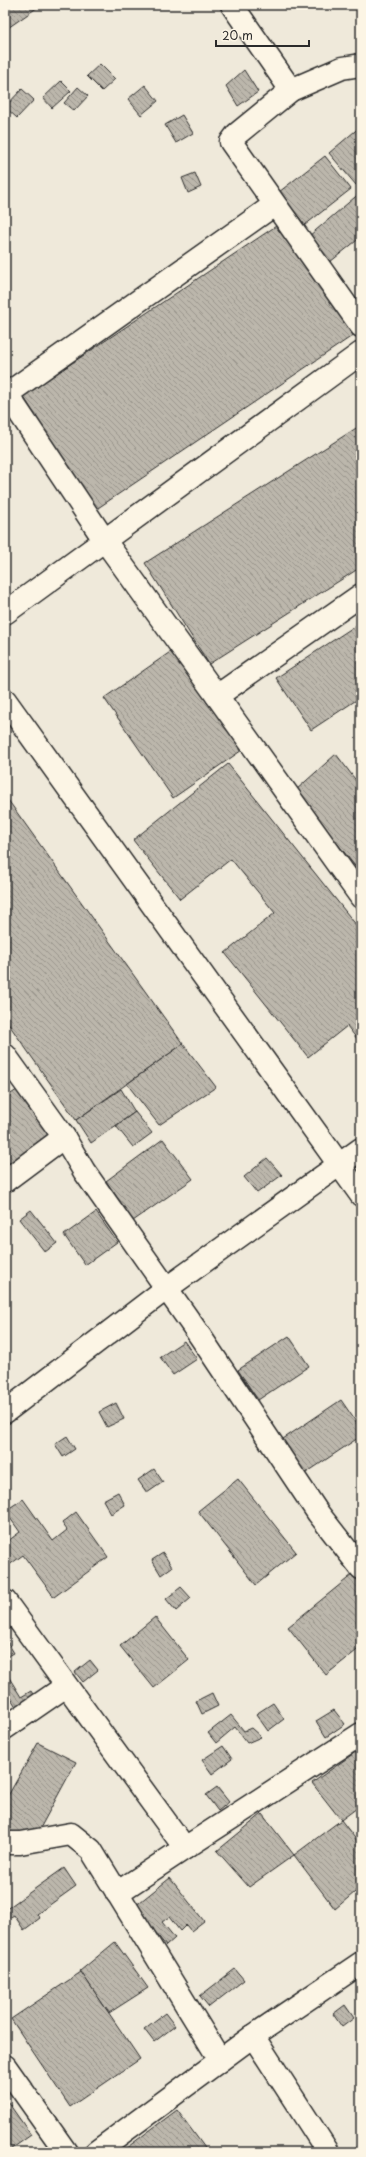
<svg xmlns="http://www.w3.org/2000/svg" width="366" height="2157" font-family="'Playpen Sans',sans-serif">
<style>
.building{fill:url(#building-back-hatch);stroke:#2b2b2b}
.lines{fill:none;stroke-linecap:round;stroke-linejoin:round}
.minor-casing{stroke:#2b2b2b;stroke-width:25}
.minor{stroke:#fcf5e5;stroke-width:22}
</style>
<defs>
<pattern id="building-back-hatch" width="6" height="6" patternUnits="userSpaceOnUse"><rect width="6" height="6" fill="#bcb7ac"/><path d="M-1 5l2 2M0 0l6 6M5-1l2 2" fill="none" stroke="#99958c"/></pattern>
</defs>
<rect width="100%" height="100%" fill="#efe9da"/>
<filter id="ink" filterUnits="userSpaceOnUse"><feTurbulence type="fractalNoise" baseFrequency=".025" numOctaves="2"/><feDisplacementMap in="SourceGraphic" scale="8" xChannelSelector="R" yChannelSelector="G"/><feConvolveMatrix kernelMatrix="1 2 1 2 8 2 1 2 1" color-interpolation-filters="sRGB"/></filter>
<g filter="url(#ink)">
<g class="building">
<polygon points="5,5 41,5 5,30"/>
<polygon points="100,64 115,79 102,91 87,76"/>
<polygon points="244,70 258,92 238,106 226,86"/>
<polygon points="61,81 71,91 52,108 43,98"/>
<polygon points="145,85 158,101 141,115 128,99"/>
<polygon points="78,87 88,96 74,111 64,103"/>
<polygon points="22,89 34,100 17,118 5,107"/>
<polygon points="182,115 193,133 176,143 165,125"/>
<polygon points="361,126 361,181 356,185 329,153"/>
<polygon points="325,156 351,189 305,225 279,192"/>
<polygon points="195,173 201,187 188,193 182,178"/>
<polygon points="361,192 361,237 330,262 309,236"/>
<polygon points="282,222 358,332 95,510 23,396"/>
<polygon points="361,425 361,567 209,664 145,563"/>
<polygon points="361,622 361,697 311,730 276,678"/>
<polygon points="176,648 245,748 173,798 104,698"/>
<polygon points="336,754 361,787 361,874 296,790"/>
<polygon points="228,764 361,931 361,1044 347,1026 308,1057 225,953 275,913 231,859 180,899 133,840"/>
<polygon points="8,800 183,1044 76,1120 5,1019 5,802"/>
<polygon points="183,1044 216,1087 159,1125 127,1084"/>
<polygon points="24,1085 57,1135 5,1170 5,1098"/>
<polygon points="121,1089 135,1112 91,1143 76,1120"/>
<polygon points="135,1112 152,1133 133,1147 116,1126"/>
<polygon points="163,1139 193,1179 133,1221 106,1181"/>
<polygon points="267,1158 282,1175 257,1193 244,1177"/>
<polygon points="31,1210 57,1243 45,1252 19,1219"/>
<polygon points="96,1212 117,1242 85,1265 64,1235"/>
<polygon points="289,1336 309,1366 258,1400 238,1370"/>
<polygon points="184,1341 197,1359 173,1375 160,1357"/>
<polygon points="341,1400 361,1429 361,1436 303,1475 280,1441"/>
<polygon points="116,1403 124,1419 107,1427 99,1412"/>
<polygon points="67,1436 75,1449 63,1457 55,1444"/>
<polygon points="154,1469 163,1482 147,1493 138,1480"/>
<polygon points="238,1479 296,1552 256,1585 198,1511"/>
<polygon points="118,1492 125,1505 111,1514 103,1500"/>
<polygon points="23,1499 53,1541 67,1530 62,1523 76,1512 108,1557 54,1597 23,1555 5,1568 5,1538 8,1541 20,1532 5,1511"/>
<polygon points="163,1553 172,1567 161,1575 152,1560"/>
<polygon points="358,1570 361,1574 361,1647 326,1675 288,1627"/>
<polygon points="181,1587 191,1598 176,1611 166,1599"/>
<polygon points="155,1617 189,1660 154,1688 120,1646"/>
<polygon points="5,1638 14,1653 5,1658"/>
<polygon points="90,1660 98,1670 83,1682 75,1672"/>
<polygon points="5,1671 21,1697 31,1691 36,1699 18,1710 10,1697 5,1701"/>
<polygon points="212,1693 218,1706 202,1714 196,1701"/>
<polygon points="273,1703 284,1719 268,1731 256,1714"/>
<polygon points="334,1710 345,1724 326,1737 316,1721"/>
<polygon points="231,1715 244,1731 251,1728 261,1737 247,1743 235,1727 216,1743 208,1733"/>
<polygon points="38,1743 76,1762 31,1845 5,1832 5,1801"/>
<polygon points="223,1746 232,1759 212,1774 202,1760"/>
<polygon points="357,1751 361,1756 361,1805 341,1820 312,1783"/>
<polygon points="217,1787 229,1802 218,1811 206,1795"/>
<polygon points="262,1814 294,1855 249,1887 217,1851"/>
<polygon points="341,1820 361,1846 361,1887 335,1909 294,1855"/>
<polygon points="64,1868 76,1886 37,1914 40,1918 24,1930 14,1915 6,1920 11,1927 5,1932 5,1910"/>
<polygon points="170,1878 204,1921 191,1931 186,1925 180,1931 169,1917 162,1922 175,1938 166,1946 135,1906"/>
<polygon points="115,1942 148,1988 109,2013 80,1971"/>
<polygon points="235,1969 244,1980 209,2007 200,1996"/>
<polygon points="81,1972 140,2059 70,2107 11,2019"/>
<polygon points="345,2005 354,2018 342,2027 333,2014"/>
<polygon points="165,2013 175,2026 154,2042 144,2029"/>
<polygon points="5,2098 31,2135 7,2152 5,2152"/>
<polygon points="177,2110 208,2152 121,2152"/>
</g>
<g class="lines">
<g class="minor-casing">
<g id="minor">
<polyline points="232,5 291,90"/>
<polyline points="361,65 342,68 291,90 237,134 231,142 361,326"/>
<polyline points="5,391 105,541 217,696 361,595"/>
<polyline points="7,394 274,205"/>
<polyline points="5,613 361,353"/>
<polyline points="217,696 361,897"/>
<polyline points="5,700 361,1195"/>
<polyline points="5,1055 64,1137 84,1171 200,1336 318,1513 361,1568"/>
<polyline points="5,1181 64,1137"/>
<polyline points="5,1412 167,1288 361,1149"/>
<polyline points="5,1601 185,1848 361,1734"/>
<polyline points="5,1728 66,1686"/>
<polyline points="5,1843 20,1843 71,1834 91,1850 220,2060"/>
<polyline points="117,1893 185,1848"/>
<polyline points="253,2036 328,2152"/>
<polyline points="5,2066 66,2152"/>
<polyline points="96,2152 253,2036 361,1963"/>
</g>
</g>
<use href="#minor" class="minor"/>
</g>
</g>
<rect width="366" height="2157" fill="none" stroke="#fcf5e5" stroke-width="20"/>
<rect x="10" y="10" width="346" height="2137" fill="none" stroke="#2b2b2b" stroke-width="1.5" filter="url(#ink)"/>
<path d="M216 40v6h93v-6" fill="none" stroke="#2b2b2b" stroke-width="2"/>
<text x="222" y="40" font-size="12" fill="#2b2b2b" stroke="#fcf5e5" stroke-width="3" paint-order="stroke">20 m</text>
</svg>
